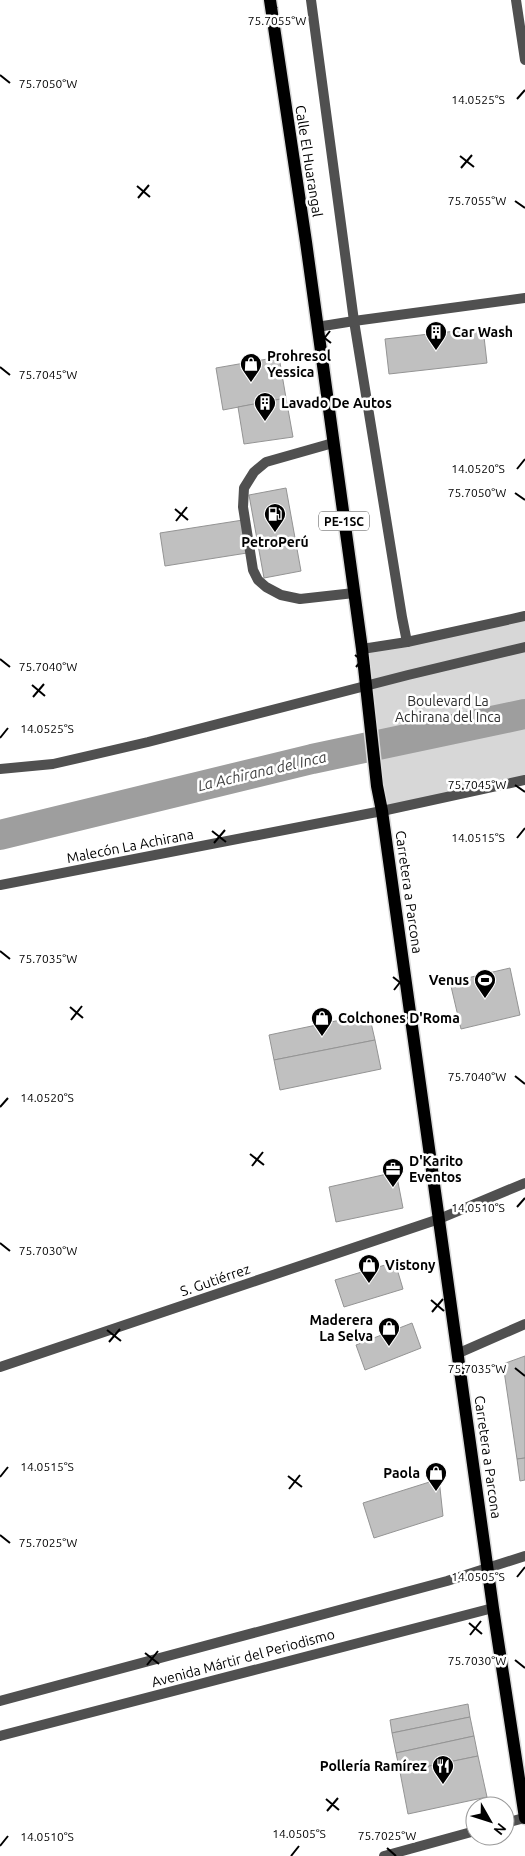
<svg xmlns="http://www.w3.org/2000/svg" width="525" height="1856" font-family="Ubuntu,sans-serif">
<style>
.green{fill:#d7d7d7}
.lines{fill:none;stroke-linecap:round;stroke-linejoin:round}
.canal{stroke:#9e9e9e;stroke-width:30}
.building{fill:#c0c0c0;stroke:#949494}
.primary-casing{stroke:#dbdbdb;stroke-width:15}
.lane{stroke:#505050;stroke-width:10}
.street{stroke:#505050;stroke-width:10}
.primary{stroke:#000;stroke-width:12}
.ticks{fill:none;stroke:#000;stroke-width:2}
.labels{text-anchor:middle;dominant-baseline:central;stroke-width:5;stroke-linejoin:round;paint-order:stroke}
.shield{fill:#fff;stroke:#4c4c4c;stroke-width:1}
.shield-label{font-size:12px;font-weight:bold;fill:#000}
.street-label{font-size:14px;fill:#000;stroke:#fff}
.poi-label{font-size:14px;font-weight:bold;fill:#000;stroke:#fff;text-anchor:start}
.park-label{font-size:14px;fill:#2e2e2e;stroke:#fff}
.water-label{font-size:15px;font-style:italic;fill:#3f3f3f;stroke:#fff}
.ticks-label{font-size:12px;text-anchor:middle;fill:#000;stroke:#fff;stroke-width:5;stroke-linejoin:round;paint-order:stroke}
</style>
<rect width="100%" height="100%" fill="#fff"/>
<polygon class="green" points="525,612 525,784 382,811 362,649"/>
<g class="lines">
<polyline class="canal" points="0,835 312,759 525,714"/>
</g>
<g class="building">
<polygon points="483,328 487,363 389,374 385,339"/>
<polygon points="279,357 286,398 223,410 216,368"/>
<polygon points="286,398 293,437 244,444 238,407"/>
<polygon points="286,488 301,571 264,578 249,495"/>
<polygon points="243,520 247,553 165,566 160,533"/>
<polygon points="510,968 520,1015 461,1029 450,982"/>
<polygon points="369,1014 375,1040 274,1060 269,1035"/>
<polygon points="375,1040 381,1069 280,1090 274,1060"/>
<polygon points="396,1172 403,1208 336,1222 329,1187"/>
<polygon points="395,1262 403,1289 344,1307 335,1280"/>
<polygon points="412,1323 421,1348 365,1370 356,1345"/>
<polygon points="525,1356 525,1458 517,1459 503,1364"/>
<polygon points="525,1458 525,1480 520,1481 517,1459"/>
<polygon points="439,1479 443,1516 374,1538 363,1503"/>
<polygon points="468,1704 470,1717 392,1733 390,1720"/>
<polygon points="470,1717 474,1736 396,1753 392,1733"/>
<polygon points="474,1736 478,1756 400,1772 396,1753"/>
<polygon points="478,1756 487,1797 408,1814 400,1772"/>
</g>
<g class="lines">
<g class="primary-casing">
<polyline id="primary" points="270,0 306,242 362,649 377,786 382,811 493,1608 525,1818"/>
</g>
<polyline class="lane" points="333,443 266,462 254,472 244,488 243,507 253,570 258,580 266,587 281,595 300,599 354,593"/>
<g class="street">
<polyline points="311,0 354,321 402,617 407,642"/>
<polyline points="516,0 525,60"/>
<polyline points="317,327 354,321 525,298"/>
<polyline points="362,649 407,642 525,616"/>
<polyline points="0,769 53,764 148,742 408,675 525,647"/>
<polyline points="0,885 382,811 525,780"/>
<polyline points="459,1353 525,1324"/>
<polyline points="0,1367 439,1219 525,1183"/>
<polyline points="0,1701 447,1581 525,1556"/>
<polyline points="0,1736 493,1608"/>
<polyline points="505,1823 524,1818"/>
<polyline points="384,1856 475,1831"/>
</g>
<use href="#primary" class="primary"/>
</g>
<path class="ticks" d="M268,0L277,8M0,75L10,83M517,99L525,90M460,156L474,167M461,168L472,155M137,186L150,197M138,198L149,185M515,201L525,208M317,332L331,343M319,345L330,331M0,367L10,375M517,469L525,459M515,493L525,500M175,509L188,520M176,521L187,507M355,655L369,666M0,659L10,667M356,667L367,654M32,685L45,696M33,697L44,684M0,738L8,728M515,785L525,792M212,831L226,842M517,838L525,828M214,843L225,830M0,951L10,959M393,977L407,988M394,990L405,976M70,1007L83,1018M71,1020L82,1006M515,1076L525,1084M0,1107L8,1098M250,1154L264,1165M252,1166L263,1152M517,1207L525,1198M0,1243L10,1251M431,1300L444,1311M432,1312L443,1299M107,1330L121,1341M109,1342L120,1329M515,1368L525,1376M288,1476L302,1487M0,1477L8,1467M289,1489L300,1475M0,1535L10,1543M517,1577L525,1567M469,1623L482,1634M470,1635L481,1621M145,1653L159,1664M515,1660L525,1668M147,1665L158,1651M326,1799L339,1810M327,1811L338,1798M0,1846L8,1836M387,1848L396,1856M291,1856L299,1846"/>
<defs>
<g id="building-pin" transform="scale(1.125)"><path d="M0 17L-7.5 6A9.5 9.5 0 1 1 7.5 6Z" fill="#000" stroke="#fff"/><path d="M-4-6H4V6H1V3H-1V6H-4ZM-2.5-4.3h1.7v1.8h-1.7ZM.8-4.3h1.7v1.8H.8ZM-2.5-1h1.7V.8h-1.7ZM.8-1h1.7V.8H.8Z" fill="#fff"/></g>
<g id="shop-pin" transform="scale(1.125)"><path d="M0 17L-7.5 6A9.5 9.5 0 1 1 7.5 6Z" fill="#000" stroke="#fff"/><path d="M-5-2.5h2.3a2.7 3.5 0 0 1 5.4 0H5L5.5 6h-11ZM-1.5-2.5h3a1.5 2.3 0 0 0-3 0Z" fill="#fff"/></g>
<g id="fuel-pin" transform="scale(1.125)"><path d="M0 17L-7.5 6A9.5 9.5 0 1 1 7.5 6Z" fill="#000" stroke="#fff"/><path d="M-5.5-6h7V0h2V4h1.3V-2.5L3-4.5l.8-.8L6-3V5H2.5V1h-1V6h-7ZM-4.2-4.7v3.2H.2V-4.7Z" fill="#fff"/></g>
<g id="stadium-pin" transform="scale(1.125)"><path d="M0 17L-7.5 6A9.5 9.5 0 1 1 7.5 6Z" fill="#000" stroke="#fff"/><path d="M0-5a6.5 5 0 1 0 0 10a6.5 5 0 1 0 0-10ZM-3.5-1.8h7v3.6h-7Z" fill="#fff"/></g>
<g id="office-pin" transform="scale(1.125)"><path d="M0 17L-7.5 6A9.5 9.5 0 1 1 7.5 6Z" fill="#000" stroke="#fff"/><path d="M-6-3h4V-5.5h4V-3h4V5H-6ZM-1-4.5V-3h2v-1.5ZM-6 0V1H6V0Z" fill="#fff"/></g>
<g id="restaurant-pin" transform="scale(1.125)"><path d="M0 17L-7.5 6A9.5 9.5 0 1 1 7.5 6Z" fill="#000" stroke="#fff"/><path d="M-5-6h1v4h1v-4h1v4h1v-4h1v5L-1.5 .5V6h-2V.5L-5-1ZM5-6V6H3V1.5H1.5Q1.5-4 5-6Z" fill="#fff"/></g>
</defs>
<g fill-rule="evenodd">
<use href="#building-pin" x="436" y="332"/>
<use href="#shop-pin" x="251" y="364"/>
<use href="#building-pin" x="265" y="403"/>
<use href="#fuel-pin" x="275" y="514"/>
<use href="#stadium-pin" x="485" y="980"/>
<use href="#shop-pin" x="322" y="1018"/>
<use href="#office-pin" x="393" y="1169"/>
<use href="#shop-pin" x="369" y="1265"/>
<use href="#shop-pin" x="389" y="1328"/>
<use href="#shop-pin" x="436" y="1473"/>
<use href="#restaurant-pin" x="443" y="1766"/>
</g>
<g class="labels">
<rect class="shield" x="319" y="511.5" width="50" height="19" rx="4"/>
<g class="shield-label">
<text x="344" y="521">PE-1SC</text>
</g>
<g class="street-label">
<text transform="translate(309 161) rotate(81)">Calle El Huarangal</text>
<text transform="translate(130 846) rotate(-11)">Malecón La Achirana</text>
<text transform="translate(409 892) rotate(82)">Carretera a Parcona</text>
<text transform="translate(215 1280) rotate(-19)">S. Gutiérrez</text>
<text transform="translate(488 1457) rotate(82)">Carretera a Parcona</text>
<text transform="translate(243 1658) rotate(-15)">Avenida Mártir del Periodismo</text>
</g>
<g class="poi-label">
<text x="452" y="332">Car Wash</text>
<text x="267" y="356">Prohresol<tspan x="267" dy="16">Yessica</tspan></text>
<text x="281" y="403">Lavado De Autos</text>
<text x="275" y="542" text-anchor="middle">PetroPerú</text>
<text x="469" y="980" text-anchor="end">Venus</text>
<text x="338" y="1018">Colchones D'Roma</text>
<text x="409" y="1161">D'Karito<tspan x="409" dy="16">Eventos</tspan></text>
<text x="385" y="1265">Vistony</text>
<text x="373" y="1320" text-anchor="end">Maderera<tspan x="373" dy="16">La Selva</tspan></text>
<text x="420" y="1473" text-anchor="end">Paola</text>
<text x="427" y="1766" text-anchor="end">Pollería Ramírez</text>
</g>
<g class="park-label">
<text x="448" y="701">Boulevard La<tspan x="448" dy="16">Achirana del Inca</tspan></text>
</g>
<g class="water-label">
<text transform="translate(262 771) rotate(-13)">La Achirana del Inca</text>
</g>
</g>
<g class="ticks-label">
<text x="277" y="25">75.7055°W</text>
<text x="48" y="88">75.7050°W</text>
<text x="478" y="104">14.0525°S</text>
<text x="477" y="205">75.7055°W</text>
<text x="48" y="379">75.7045°W</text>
<text x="478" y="473">14.0520°S</text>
<text x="477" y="497">75.7050°W</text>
<text x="48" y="671">75.7040°W</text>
<text x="47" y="733">14.0525°S</text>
<text x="477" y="789">75.7045°W</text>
<text x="478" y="842">14.0515°S</text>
<text x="48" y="963">75.7035°W</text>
<text x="477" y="1081">75.7040°W</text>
<text x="47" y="1102">14.0520°S</text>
<text x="478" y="1212">14.0510°S</text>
<text x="48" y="1255">75.7030°W</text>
<text x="477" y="1373">75.7035°W</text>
<text x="47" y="1471">14.0515°S</text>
<text x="48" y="1547">75.7025°W</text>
<text x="478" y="1581">14.0505°S</text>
<text x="477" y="1665">75.7030°W</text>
<text x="299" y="1838">14.0505°S</text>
<text x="387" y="1840">75.7025°W</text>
<text x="47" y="1841">14.0510°S</text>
</g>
<g transform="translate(490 1821) rotate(129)"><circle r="24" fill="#ffffff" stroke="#999999"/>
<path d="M0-4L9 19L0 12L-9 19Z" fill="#000000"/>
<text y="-8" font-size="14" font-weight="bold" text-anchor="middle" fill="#000000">N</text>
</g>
</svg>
